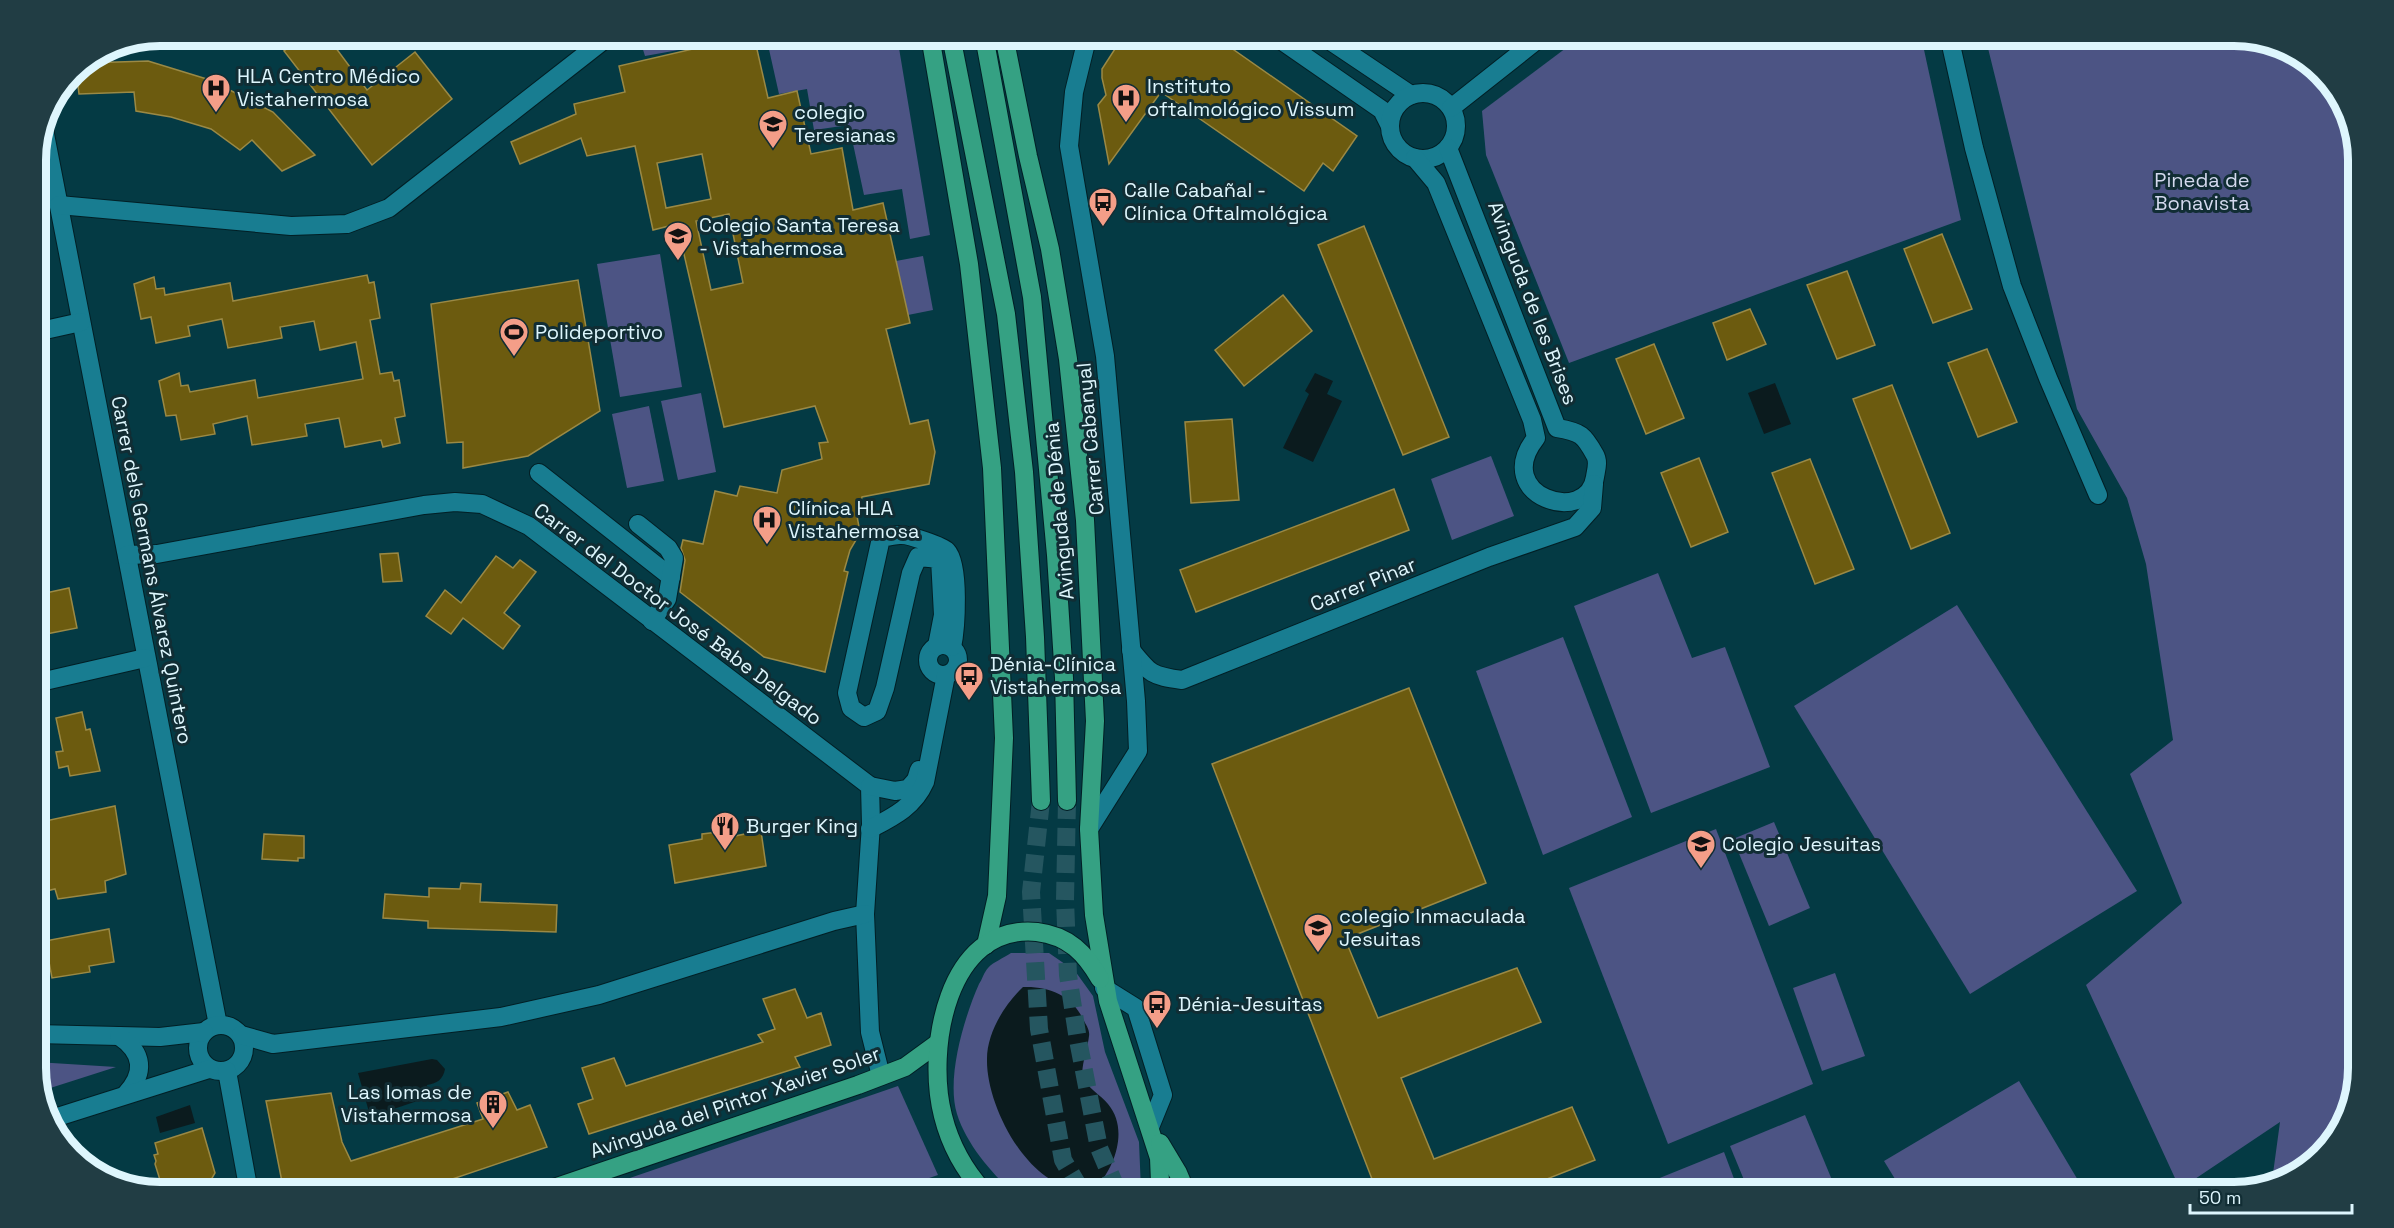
<svg xmlns="http://www.w3.org/2000/svg" width="2394" height="1228" font-family="'Space Grotesk',sans-serif">
<style>
.green{fill:#4c5484}
.water{fill:#0b1b1e}
.building{fill:#6c5b0f;stroke:#9a8945;stroke-width:1.5;fill-rule:evenodd}
.lines{fill:none;stroke-linecap:round;stroke-linejoin:round}
.major-tunnel{stroke:#255660;stroke-width:18;stroke-dasharray:18 9;stroke-linecap:butt}
.minor-casing{stroke:#021f25;stroke-width:20}
.major-casing{stroke:#021f25;stroke-width:20}
.minor{stroke:#187d91;stroke-width:18}
.major{stroke:#35a183;stroke-width:18}
.labels{text-anchor:middle;dominant-baseline:central;stroke-width:6;stroke-linejoin:round;paint-order:stroke}
.poi-label{font-size:20px;fill:#def6fd;stroke:#112d34;text-anchor:start}
.park-label{font-size:20px;fill:#d4d9ee;stroke:#112d34}
.street-label{font-size:20px;fill:#def6fd;stroke:#112d34}
.rim{fill:none;stroke:#def6fd;stroke-width:8}
</style>
<rect width="100%" height="100%" fill="#043a44"/>
<g class="green">
<polygon points="645,36 757,36 645,56 640,40"/>
<polygon points="766,36 897,36 930,235 910,239 902,189 864,195 849,125 814,130 807,89 779,94"/>
<polygon points="1582,36 1921,36 1961,220 1569,363 1486,155 1482,111"/>
<polygon points="1985,36 2234,36 2289,49 2337,91 2358,152 2358,1068 2345,1123 2303,1171 2272,1181 2280,1122 2180,1189 2086,985 2182,903 2130,774 2173,740 2146,564 2127,498 2077,409"/>
<polygon points="660,254 682,387 620,397 597,264"/>
<polygon points="923,256 933,310 908,315 896,261"/>
<polygon points="701,393 716,472 678,480 661,401"/>
<polygon points="649,406 664,481 627,488 612,414"/>
<polygon points="1491,456 1514,516 1452,540 1431,479"/>
<polygon points="1658,573 1692,658 1725,647 1770,767 1651,813 1574,606"/>
<polygon points="1957,605 2137,891 1970,994 1794,706"/>
<polygon points="1563,637 1632,817 1543,855 1476,671"/>
<polygon points="1774,822 1810,908 1769,926 1733,839"/>
<polygon points="1716,829 1813,1084 1668,1144 1569,888"/>
<path d="M1011,953H1049L1075,971L1093,996L1105,1052L1139,1142L1141,1190L1140,1192H1013C991,1173 966,1143 957,1114C946,1078 964,1018 979,984C982,980 984,972 988,968C993,962 1004,958 1011,953Z"/>
<polygon points="1835,973 1865,1056 1822,1071 1793,988"/>
<polygon points="36,1062 116,1067 41,1091 36,1076"/>
<polygon points="2019,1081 2085,1192 1903,1192 1884,1161"/>
<polygon points="898,1086 938,1175 888,1192 589,1192"/>
<polygon points="1805,1115 1837,1192 1749,1192 1730,1146"/>
<polygon points="1724,1152 1739,1192 1625,1192"/>
</g>
<g class="water">
<polygon points="1315,373 1333,381 1327,394 1342,401 1313,462 1283,448 1309,394 1305,391"/>
<polygon points="1775,383 1791,424 1764,434 1748,393"/>
<path d="M1023,987C1048,986 1072,995 1083,1019C1086,1025 1090,1030 1089,1036C1088,1047 1080,1069 1083,1077C1087,1088 1101,1095 1108,1104C1129,1129 1115,1167 1096,1188C1089,1188 1080,1189 1073,1188C1025,1181 986,1104 987,1059C987,1033 1004,1005 1023,987Z"/>
<path d="M432,1059L437,1060L445,1069C443,1080 437,1083 427,1085L428,1096L426,1098L376,1115L369,1112L358,1073Z"/>
<polygon points="190,1105 195,1123 160,1133 156,1117"/>
</g>
<g class="building">
<polygon points="303,36 327,36 367,90 415,52 452,99 372,165 284,51"/>
<path d="M749,36H754L768,98L797,91L811,154L842,148L853,210L883,203L910,323L886,329L910,424L928,420L935,452L929,484L862,497L857,516L859,527L856,540L850,550L844,571L848,572L825,672L764,657L680,592L685,560L681,548L683,540L703,544L715,491L737,496L740,486L777,493L782,470L822,459L819,443L828,442L815,406L724,427L677,224L653,230L635,146L587,156L581,138L520,164L511,142L576,114L574,104L625,92L619,66ZM702,154L711,199L666,208L657,163ZM729,214L743,283L711,290L696,221Z"/>
<polygon points="1102,36 1214,36 1357,136 1333,171 1323,163 1304,191 1161,92 1109,164 1098,105 1106,95 1102,78 1102,69 1115,49 1101,40"/>
<polygon points="148,61 210,80 273,112 315,155 282,171 252,140 240,150 211,129 171,117 136,111 134,92 79,94 76,70 86,63"/>
<polygon points="1364,226 1449,437 1403,455 1318,245"/>
<polygon points="1942,234 1972,309 1933,323 1904,249"/>
<polygon points="1847,271 1875,345 1837,359 1807,285"/>
<polygon points="367,275 369,283 374,282 380,318 370,320 380,374 392,372 394,381 399,380 405,416 395,418 400,443 383,447 381,440 345,447 339,418 305,424 307,436 252,445 247,416 213,424 215,434 181,440 176,415 166,416 159,381 179,373 181,386 188,385 190,392 255,380 258,398 363,379 356,342 320,350 314,321 280,327 282,338 228,348 222,319 188,326 190,336 156,343 151,317 141,319 134,284 154,277 156,289 164,288 165,295 230,283 233,301"/>
<polygon points="578,280 600,411 528,456 463,468 463,442 447,443 431,304"/>
<polygon points="1283,295 1312,331 1244,386 1215,350"/>
<polygon points="1750,309 1766,344 1727,360 1713,323"/>
<polygon points="1654,344 1684,418 1646,434 1616,359"/>
<polygon points="1987,349 2017,422 1978,437 1948,363"/>
<polygon points="1892,385 1950,533 1911,549 1853,399"/>
<polygon points="1232,419 1239,500 1191,503 1185,422"/>
<polygon points="1699,458 1728,532 1691,547 1661,473"/>
<polygon points="1810,459 1854,569 1815,584 1772,473"/>
<polygon points="1394,489 1409,530 1196,612 1180,570"/>
<polygon points="398,553 402,581 383,582 380,554"/>
<polygon points="496,556 513,568 520,560 536,572 504,613 520,626 503,649 463,618 451,634 426,616 445,590 461,603"/>
<polygon points="69,588 77,628 36,636 36,595"/>
<polygon points="1409,688 1486,883 1345,939 1378,1018 1517,968 1541,1022 1401,1078 1434,1159 1572,1107 1595,1160 1514,1192 1377,1192 1212,764"/>
<polygon points="82,712 86,730 90,729 100,771 70,776 68,766 59,768 56,752 63,751 56,718"/>
<polygon points="115,806 126,874 105,881 106,892 58,899 55,889 42,892 36,863 36,823"/>
<polygon points="761,831 766,866 675,883 669,845 702,839 702,834 718,832 719,839"/>
<polygon points="264,834 304,836 304,858 298,858 298,861 262,859"/>
<polygon points="461,883 481,884 480,902 557,905 556,932 428,928 428,921 383,918 385,894 429,897 429,888 460,889"/>
<polygon points="109,929 114,962 89,966 90,972 52,978 45,941"/>
<polygon points="795,989 807,1018 821,1013 831,1045 795,1057 800,1067 589,1134 578,1104 593,1099 582,1068 614,1058 626,1086 763,1042 758,1035 775,1029 763,999"/>
<polygon points="508,1092 517,1110 530,1105 547,1147 414,1192 284,1192 266,1101 331,1093 342,1142 351,1161 483,1119 477,1103"/>
<polygon points="202,1128 215,1173 212,1178 216,1192 171,1192 169,1187 165,1188 163,1181 160,1180 155,1164 156,1161 154,1155 158,1154 155,1143"/>
</g>
<g class="lines">
<g class="major-tunnel">
<polyline points="1041,801 1031,892 1039,1029 1063,1160 1082,1192"/>
<polyline points="1067,801 1065,900 1068,975 1078,1040 1099,1148 1118,1192"/>
</g>
<g class="minor-casing">
<g id="minor">
<polyline points="1275,36 1382,110 1390,126"/>
<polyline points="1323,36 1411,95"/>
<polyline points="1949,36 1974,148 2012,286 2048,378 2098,495"/>
<circle cx="1423" cy="126" r="33"/>
<polyline points="1451,108 1542,36"/>
<polyline points="43,124 218,1025"/>
<path d="M1415,158L1436,183L1532,420L1536,438C1490,496 1588,527 1595,477C1596,470 1599,462 1595,455C1584,435 1581,432 1557,428L1448,148"/>
<polyline points="59,205 291,226 347,224 389,208 609,36"/>
<polyline points="36,332 81,322"/>
<polyline points="539,473 671,577"/>
<polyline points="638,524 668,548 674,558 667,599 652,621"/>
<polyline points="127,555 157,554 424,505 455,502 482,504 529,526 870,786 871,824 865,914 870,1032 881,1076"/>
<circle cx="943" cy="660" r="15"/>
<path d="M937,646L943,615L940,559L918,557L911,573L885,688L877,711L864,717L851,708L847,693L881,538C887,537 894,535 900,535C907,534 942,546 947,551C960,565 956,629 952,647"/>
<path d="M1131,650C1150,674 1152,676 1182,680L1489,557L1575,527L1592,508L1594,484"/>
<polyline points="36,683 145,658"/>
<polyline points="870,786 895,791 908,789 916,780 919,770"/>
<path d="M870,829C893,817 914,807 925,782L946,675"/>
<polyline points="1089,829 1138,751 1136,701 1105,356 1069,146 1074,92 1085,47 1091,36"/>
<polyline points="1104,988 1136,1008 1163,1095 1150,1127"/>
<circle cx="221" cy="1048" r="23"/>
<polyline points="36,1034 160,1037 204,1032"/>
<polyline points="241,1035 273,1044 501,1017 599,995 834,921 865,914"/>
<path d="M119,1036C144,1053 145,1073 126,1094"/>
<polyline points="227,1071 249,1192"/>
<polyline points="51,1119 209,1069"/>
</g>
</g>
<g class="major-casing">
<g id="major">
<polyline points="930,36 969,264 992,468 1004,738 997,896 986,945"/>
<polyline points="951,36 1006,314 1024,472 1035,637 1041,801"/>
<polyline points="984,36 1032,297 1056,555 1064,678 1067,801"/>
<polyline points="1004,36 1028,156 1050,249 1068,359 1085,520 1095,721 1089,829 1094,915 1108,1001 1159,1158 1160,1182 1157,1192"/>
<polyline points="1160,1143 1178,1173 1186,1192"/>
<polyline points="542,1192 858,1085 905,1067 938,1043"/>
<path d="M984,1192C965,1171 950,1144 943,1116C926,1051 946,923 1037,932C1069,936 1085,953 1100,979"/>
</g>
</g>
<use href="#minor" class="minor"/>
<use href="#major" class="major"/>
</g>
<defs>
<g id="hospital-pin" transform="scale(1.5)"><path d="M0 17L-7.5 6A9.5 9.5 0 1 1 7.5 6Z" fill="#f49e88" stroke="#112d34"/><path d="M-5-5h3v3.5h4V-5h3V5h-3V1.5h-4V5h-3Z" fill="#111"/></g>
<g id="school-pin" transform="scale(1.5)"><path d="M0 17L-7.5 6A9.5 9.5 0 1 1 7.5 6Z" fill="#f49e88" stroke="#112d34"/><path d="M0-5L7-2L0 1L-7-2ZM-4 1L0 2.5L4 1V4Q0 6-4 4Z" fill="#111"/></g>
<g id="bus-pin" transform="scale(1.5)"><path d="M0 17L-7.5 6A9.5 9.5 0 1 1 7.5 6Z" fill="#f49e88" stroke="#112d34"/><path d="M-5-6H5V4H4V6H2V4H-2V6H-4V4H-5ZM-3.5-4V0h7V-4ZM-3.5 1.2v1.5H-2V1.2ZM2 1.2v1.5H3.5V1.2Z" fill="#111"/></g>
<g id="stadium-pin" transform="scale(1.5)"><path d="M0 17L-7.5 6A9.5 9.5 0 1 1 7.5 6Z" fill="#f49e88" stroke="#112d34"/><path d="M0-5a6.5 5 0 1 0 0 10a6.5 5 0 1 0 0-10ZM-3.5-1.8h7v3.6h-7Z" fill="#111"/></g>
<g id="restaurant-pin" transform="scale(1.5)"><path d="M0 17L-7.5 6A9.5 9.5 0 1 1 7.5 6Z" fill="#f49e88" stroke="#112d34"/><path d="M-5-6h1v4h1v-4h1v4h1v-4h1v5L-1.5 .5V6h-2V.5L-5-1ZM5-6V6H3V1.5H1.5Q1.5-4 5-6Z" fill="#111"/></g>
<g id="building-pin" transform="scale(1.5)"><path d="M0 17L-7.5 6A9.5 9.5 0 1 1 7.5 6Z" fill="#f49e88" stroke="#112d34"/><path d="M-4-6H4V6H1V3H-1V6H-4ZM-2.5-4.3h1.7v1.8h-1.7ZM.8-4.3h1.7v1.8H.8ZM-2.5-1h1.7V.8h-1.7ZM.8-1h1.7V.8H.8Z" fill="#111"/></g>
</defs>
<g fill-rule="evenodd">
<use href="#hospital-pin" x="216" y="88"/>
<use href="#hospital-pin" x="1126" y="98"/>
<use href="#school-pin" x="773" y="124"/>
<use href="#bus-pin" x="1103" y="202"/>
<use href="#school-pin" x="678" y="236"/>
<use href="#stadium-pin" x="514" y="332"/>
<use href="#hospital-pin" x="767" y="520"/>
<use href="#bus-pin" x="969" y="676"/>
<use href="#restaurant-pin" x="725" y="826"/>
<use href="#school-pin" x="1701" y="844"/>
<use href="#school-pin" x="1318" y="928"/>
<use href="#bus-pin" x="1157" y="1004"/>
<use href="#building-pin" x="493" y="1104"/>
</g>
<g class="labels">
<g class="poi-label">
<text x="237" y="76">HLA Centro Médico<tspan x="237" dy="23">Vistahermosa</tspan></text>
<text x="1147" y="86">Instituto<tspan x="1147" dy="23">oftalmológico Vissum</tspan></text>
<text x="794" y="112">colegio<tspan x="794" dy="23">Teresianas</tspan></text>
<text x="1124" y="190">Calle Cabañal -<tspan x="1124" dy="23">Clínica Oftalmológica</tspan></text>
<text x="699" y="225">Colegio Santa Teresa<tspan x="699" dy="23">- Vistahermosa</tspan></text>
<text x="535" y="332">Polideportivo</text>
<text x="788" y="508">Clínica HLA<tspan x="788" dy="23">Vistahermosa</tspan></text>
<text x="990" y="664">Dénia-Clínica<tspan x="990" dy="23">Vistahermosa</tspan></text>
<text x="746" y="826">Burger King</text>
<text x="1722" y="844">Colegio Jesuitas</text>
<text x="1339" y="916">colegio Inmaculada<tspan x="1339" dy="23">Jesuitas</tspan></text>
<text x="1178" y="1004">Dénia-Jesuitas</text>
<text x="472" y="1092" text-anchor="end">Las lomas de<tspan x="472" dy="23">Vistahermosa</tspan></text>
</g>
<g class="park-label">
<text x="2202" y="180">Pineda de<tspan x="2202" dy="23">Bonavista</tspan></text>
</g>
<g class="street-label">
<text transform="translate(1533 303) rotate(69)">Avinguda de les Brises</text>
<text transform="translate(1090 439) rotate(-95)">Carrer Cabanyal</text>
<text transform="translate(1059 511) rotate(-95)">Avinguda de Dénia</text>
<text transform="translate(152 570) rotate(79)">Carrer dels Germans Álvarez Quintero</text>
<text transform="translate(1363 584) rotate(-22)">Carrer Pinar</text>
<text transform="translate(678 614) rotate(37)">Carrer del Doctor José Babe Delgado</text>
<text transform="translate(735 1102) rotate(-19)">Avinguda del Pintor Xavier Soler</text>
</g>
</g>
<path d="M0 0H2394V1228H0ZM160 46H2234A114 114 0 0 1 2348 160V1068A114 114 0 0 1 2234 1182H160A114 114 0 0 1 46 1068V160A114 114 0 0 1 160 46Z" fill="#213d44" fill-rule="evenodd"/>
<path class="rim" d="M160 46H2234A114 114 0 0 1 2348 160V1068A114 114 0 0 1 2234 1182H160A114 114 0 0 1 46 1068V160A114 114 0 0 1 160 46Z"/>
<path d="M2190 1204v9h162v-9" fill="none" stroke="#def6fd" stroke-width="3"/>
<text x="2199" y="1204" font-size="18" fill="#def6fd" stroke="#112d34" stroke-width="4.5" paint-order="stroke">50 m</text>
</svg>
